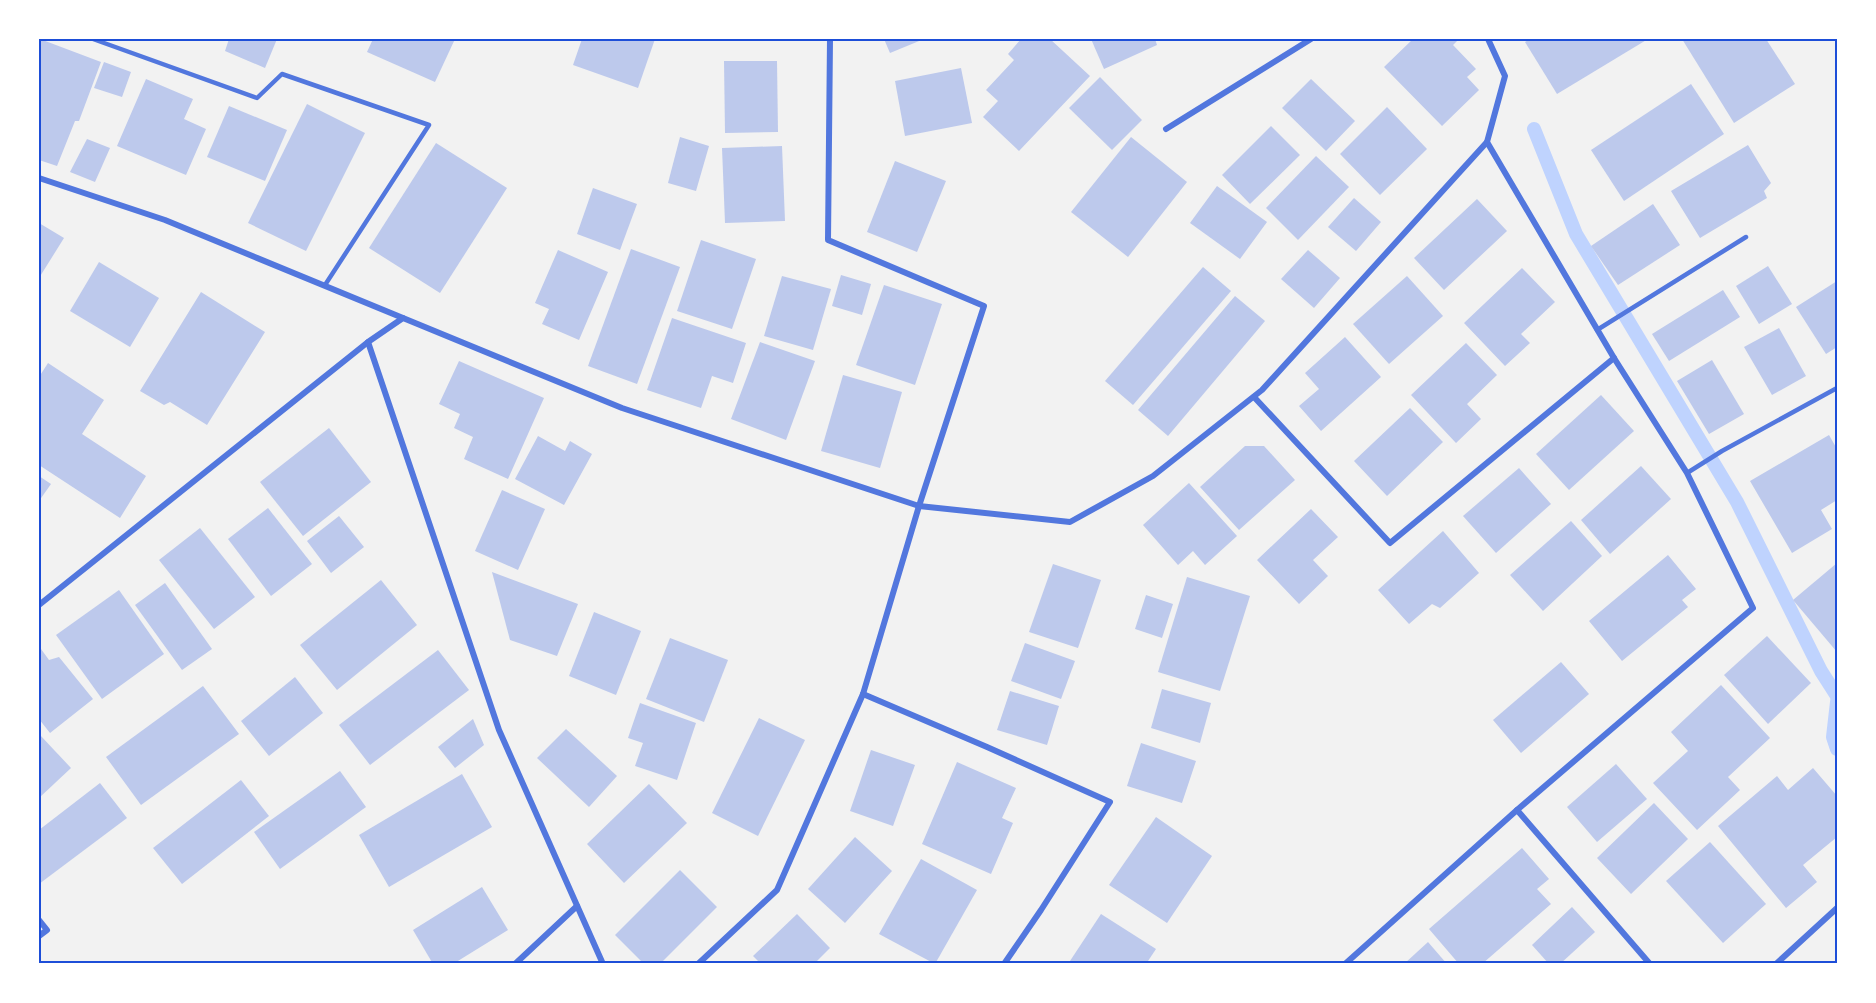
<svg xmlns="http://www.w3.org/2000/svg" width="1876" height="1003" font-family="'Roboto Condensed',sans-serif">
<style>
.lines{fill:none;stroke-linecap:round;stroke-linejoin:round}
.stream{stroke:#bfd3fe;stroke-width:14}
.building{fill:#bdc9ec}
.service{stroke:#5277de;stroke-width:4.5}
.minor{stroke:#5277de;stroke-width:6}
.neatline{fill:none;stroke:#1d4ed8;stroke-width:2}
</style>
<rect width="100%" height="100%" fill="#f2f2f2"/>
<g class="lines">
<g class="stream">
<polyline points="1534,129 1576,234 1737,502 1821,671 1837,696"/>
<polyline points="1837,702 1833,737 1837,749"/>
</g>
</g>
<g class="building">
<polygon points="40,39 101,62 79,121 75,121 57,166 39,160"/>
<polygon points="229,39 277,39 265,68 225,51"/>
<polygon points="373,39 455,39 435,82 367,52"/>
<polygon points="582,39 655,39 638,88 573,65"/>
<polygon points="884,39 924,39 890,53"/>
<polygon points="1021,39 1050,39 1090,76 1019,151 983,117 998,101 986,90 1014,60 1008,54"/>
<polygon points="1091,39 1155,39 1157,45 1104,69"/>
<polygon points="1413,39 1459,39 1453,45 1476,69 1467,77 1479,90 1442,126 1384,67"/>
<polygon points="1530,39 1648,39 1557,94 1525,42"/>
<polygon points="1682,39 1766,39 1795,84 1734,123"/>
<polygon points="724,61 777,61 778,132 725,133"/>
<polygon points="104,62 131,72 122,97 94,88"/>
<polygon points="961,68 972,123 905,136 895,81"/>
<polygon points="1100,77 1142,120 1112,150 1069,108"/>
<polygon points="146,79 193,99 184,119 206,129 186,175 117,146"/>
<polygon points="1311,79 1355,121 1326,151 1282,108"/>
<polygon points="1691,84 1724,134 1624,201 1591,150"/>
<polygon points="307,104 365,133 306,251 248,223"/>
<polygon points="229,106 287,130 265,181 207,157"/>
<polygon points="1387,107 1427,149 1380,195 1340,154"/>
<polygon points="1271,126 1300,155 1250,204 1222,175"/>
<polygon points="680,137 709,146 696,191 668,183"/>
<polygon points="1131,137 1187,182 1128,257 1071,212"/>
<polygon points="87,139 110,148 95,182 70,172"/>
<polygon points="436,143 507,188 440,293 369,248"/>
<polygon points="1748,145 1771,183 1764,191 1767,198 1700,238 1671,191"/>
<polygon points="782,146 785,221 725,223 722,148"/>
<polygon points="1316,156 1349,187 1298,240 1266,208"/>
<polygon points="895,161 946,181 917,252 867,232"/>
<polygon points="1217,186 1267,222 1240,259 1190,223"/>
<polygon points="593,188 637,204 620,250 577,234"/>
<polygon points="1354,198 1381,222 1356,251 1328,227"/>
<polygon points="1477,199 1507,231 1444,290 1414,258"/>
<polygon points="1653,204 1680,245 1618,285 1591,246"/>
<polygon points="39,223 64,238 39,278"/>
<polygon points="701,240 756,259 732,329 677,311"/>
<polygon points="631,249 680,267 637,384 588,366"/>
<polygon points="558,250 608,272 579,340 542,324 549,309 535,303"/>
<polygon points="1308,250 1340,278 1314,308 1281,279"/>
<polygon points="99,262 159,298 130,347 70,311"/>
<polygon points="1768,266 1792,304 1759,324 1736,286"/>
<polygon points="1203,267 1231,291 1133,405 1105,381"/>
<polygon points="1522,268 1555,302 1521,334 1530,343 1505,366 1464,323"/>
<polygon points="841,275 871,284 862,315 832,306"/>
<polygon points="782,276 831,289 813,350 764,336"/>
<polygon points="1407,276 1443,316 1389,364 1353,324"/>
<polygon points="1837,281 1837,347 1826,354 1796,307"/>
<polygon points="884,285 942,304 915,385 856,365"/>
<polygon points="1723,290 1740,317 1669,361 1652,334"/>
<polygon points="201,292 265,332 207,425 170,402 164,405 140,391"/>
<polygon points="1235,296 1265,321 1168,436 1138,410"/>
<polygon points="672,318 746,343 733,383 712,376 701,408 647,390"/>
<polygon points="1779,328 1806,376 1772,395 1744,347"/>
<polygon points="1345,337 1381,377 1321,431 1299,406 1319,389 1305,373"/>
<polygon points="760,342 815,361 786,440 731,419"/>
<polygon points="1466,343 1497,375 1467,404 1481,419 1456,443 1411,395"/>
<polygon points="1712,360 1744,414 1709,434 1677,381"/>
<polygon points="459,361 544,398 508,479 464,459 473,437 454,428 460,414 439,404"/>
<polygon points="48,363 104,400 82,434 146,476 120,518 39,465 39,377"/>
<polygon points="843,375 902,392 880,468 821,451"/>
<polygon points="1601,395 1634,431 1569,490 1536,454"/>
<polygon points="1410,408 1443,442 1387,496 1354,461"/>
<polygon points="329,428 371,482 303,536 260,482"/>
<polygon points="1829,435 1837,449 1837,500 1821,510 1832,529 1792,553 1750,481"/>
<polygon points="538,436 565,451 570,441 592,454 564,505 515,479"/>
<polygon points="1245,446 1264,446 1295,480 1239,530 1200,487"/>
<polygon points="1641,466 1671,499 1610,554 1581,520"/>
<polygon points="1519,468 1551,504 1496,553 1463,516"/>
<polygon points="39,476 51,484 39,501"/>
<polygon points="1189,483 1237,536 1205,565 1193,551 1178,565 1143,525"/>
<polygon points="502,490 545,509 518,570 475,551"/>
<polygon points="268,508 312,564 271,596 228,539"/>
<polygon points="1311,509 1338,537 1313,560 1328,576 1299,604 1257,560"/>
<polygon points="339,516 364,547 331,573 307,541"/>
<polygon points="1571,521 1602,556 1543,611 1510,575"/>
<polygon points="200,528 255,597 214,629 159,560"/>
<polygon points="1443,531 1479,573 1440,608 1432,604 1409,624 1378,590"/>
<polygon points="1668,555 1696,589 1682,600 1688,607 1622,661 1589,621"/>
<polygon points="1837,563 1837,652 1793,600"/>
<polygon points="1053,564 1101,580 1078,648 1029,632"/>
<polygon points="492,572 578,604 557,656 510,640"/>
<polygon points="1187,577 1250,596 1220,691 1158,672"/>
<polygon points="381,580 417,625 337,690 300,645"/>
<polygon points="165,583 212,649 182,670 135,605"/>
<polygon points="119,590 164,654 102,699 56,635"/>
<polygon points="1146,595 1173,604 1162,638 1135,629"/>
<polygon points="594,612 641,631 616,695 569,676"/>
<polygon points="1767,636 1811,683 1768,724 1724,675"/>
<polygon points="670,638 728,660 704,722 646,699"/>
<polygon points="1025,643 1075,661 1061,699 1011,681"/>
<polygon points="41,649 49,660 59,657 93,699 50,733 39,719 39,651"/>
<polygon points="438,650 469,690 370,765 339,725"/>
<polygon points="1561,662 1589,694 1521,753 1493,720"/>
<polygon points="295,677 323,713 269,756 241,721"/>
<polygon points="1721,685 1770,738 1728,777 1740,790 1697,830 1653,783 1688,751 1671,732"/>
<polygon points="203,686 239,734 141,805 106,757"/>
<polygon points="1162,689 1211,703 1200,743 1151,728"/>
<polygon points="1010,691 1059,706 1047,745 997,730"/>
<polygon points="640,703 696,723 677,780 635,766 643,743 628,738"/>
<polygon points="759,718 805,740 758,836 712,813"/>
<polygon points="473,719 484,745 455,768 438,747"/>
<polygon points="566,729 617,776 589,807 537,758"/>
<polygon points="40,735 71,768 39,798 39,737"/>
<polygon points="1141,743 1196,761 1182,803 1127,786"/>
<polygon points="871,750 915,765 893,826 850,811"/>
<polygon points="957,762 1016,788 1002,818 1013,823 991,874 922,844"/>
<polygon points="1616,764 1647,799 1597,842 1567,807"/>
<polygon points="1813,768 1837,796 1837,837 1803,865 1817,882 1786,908 1718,826 1777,776 1788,790"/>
<polygon points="340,771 366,807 280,869 254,832"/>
<polygon points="462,774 492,827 389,887 359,835"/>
<polygon points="241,780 269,816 182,884 153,848"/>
<polygon points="100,783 127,818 39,884 39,830"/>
<polygon points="649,784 687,823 624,883 587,844"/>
<polygon points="1654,803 1688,839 1631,894 1597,858"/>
<polygon points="1156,817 1212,856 1167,923 1109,885"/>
<polygon points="855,837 892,871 845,923 808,889"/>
<polygon points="1710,842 1766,904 1723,943 1666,881"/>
<polygon points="1522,848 1549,879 1537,889 1551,904 1482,964 1459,964 1429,929"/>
<polygon points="921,859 977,890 935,964 879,934"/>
<polygon points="680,870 717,907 660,964 644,964 615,935"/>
<polygon points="482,887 508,930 453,964 433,964 413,930"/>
<polygon points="1572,907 1595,932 1560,964 1549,964 1532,945"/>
<polygon points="797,914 830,948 814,964 761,964 753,956"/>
<polygon points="1101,914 1156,949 1146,964 1068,964"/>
<polygon points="1428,942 1447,964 1404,964"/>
</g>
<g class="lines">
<g class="service">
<polyline points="93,39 257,98 282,74 429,125 325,285"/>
<polyline points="1597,330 1746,237"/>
<polyline points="1687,473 1722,451 1837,388"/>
</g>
<g class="minor">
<polyline points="1488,39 1505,76 1487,142 1614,358 1687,473 1753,608 1517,810"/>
<polyline points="1166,129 1311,39"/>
<polyline points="39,178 165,220 403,318"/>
<polyline points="368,342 499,730 603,964"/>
<polyline points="1254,397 1390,543 1614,358"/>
<polyline points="39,605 368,342 403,318 622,408 919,506 1070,522 1153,476 1262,390 1487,142"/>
<polyline points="863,694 987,747 1110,802 1041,910 1004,964"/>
<polyline points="39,920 47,930 39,936"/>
<polyline points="515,964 577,906"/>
<polyline points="698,964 777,890 863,694 919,506 984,306 828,240 830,39"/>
<polyline points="1345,964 1517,810 1650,964"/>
<polyline points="1776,964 1837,908"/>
</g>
</g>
<rect width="1876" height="1003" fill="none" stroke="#ffffff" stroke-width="81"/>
<rect x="40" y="40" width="1796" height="922" class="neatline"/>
</svg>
